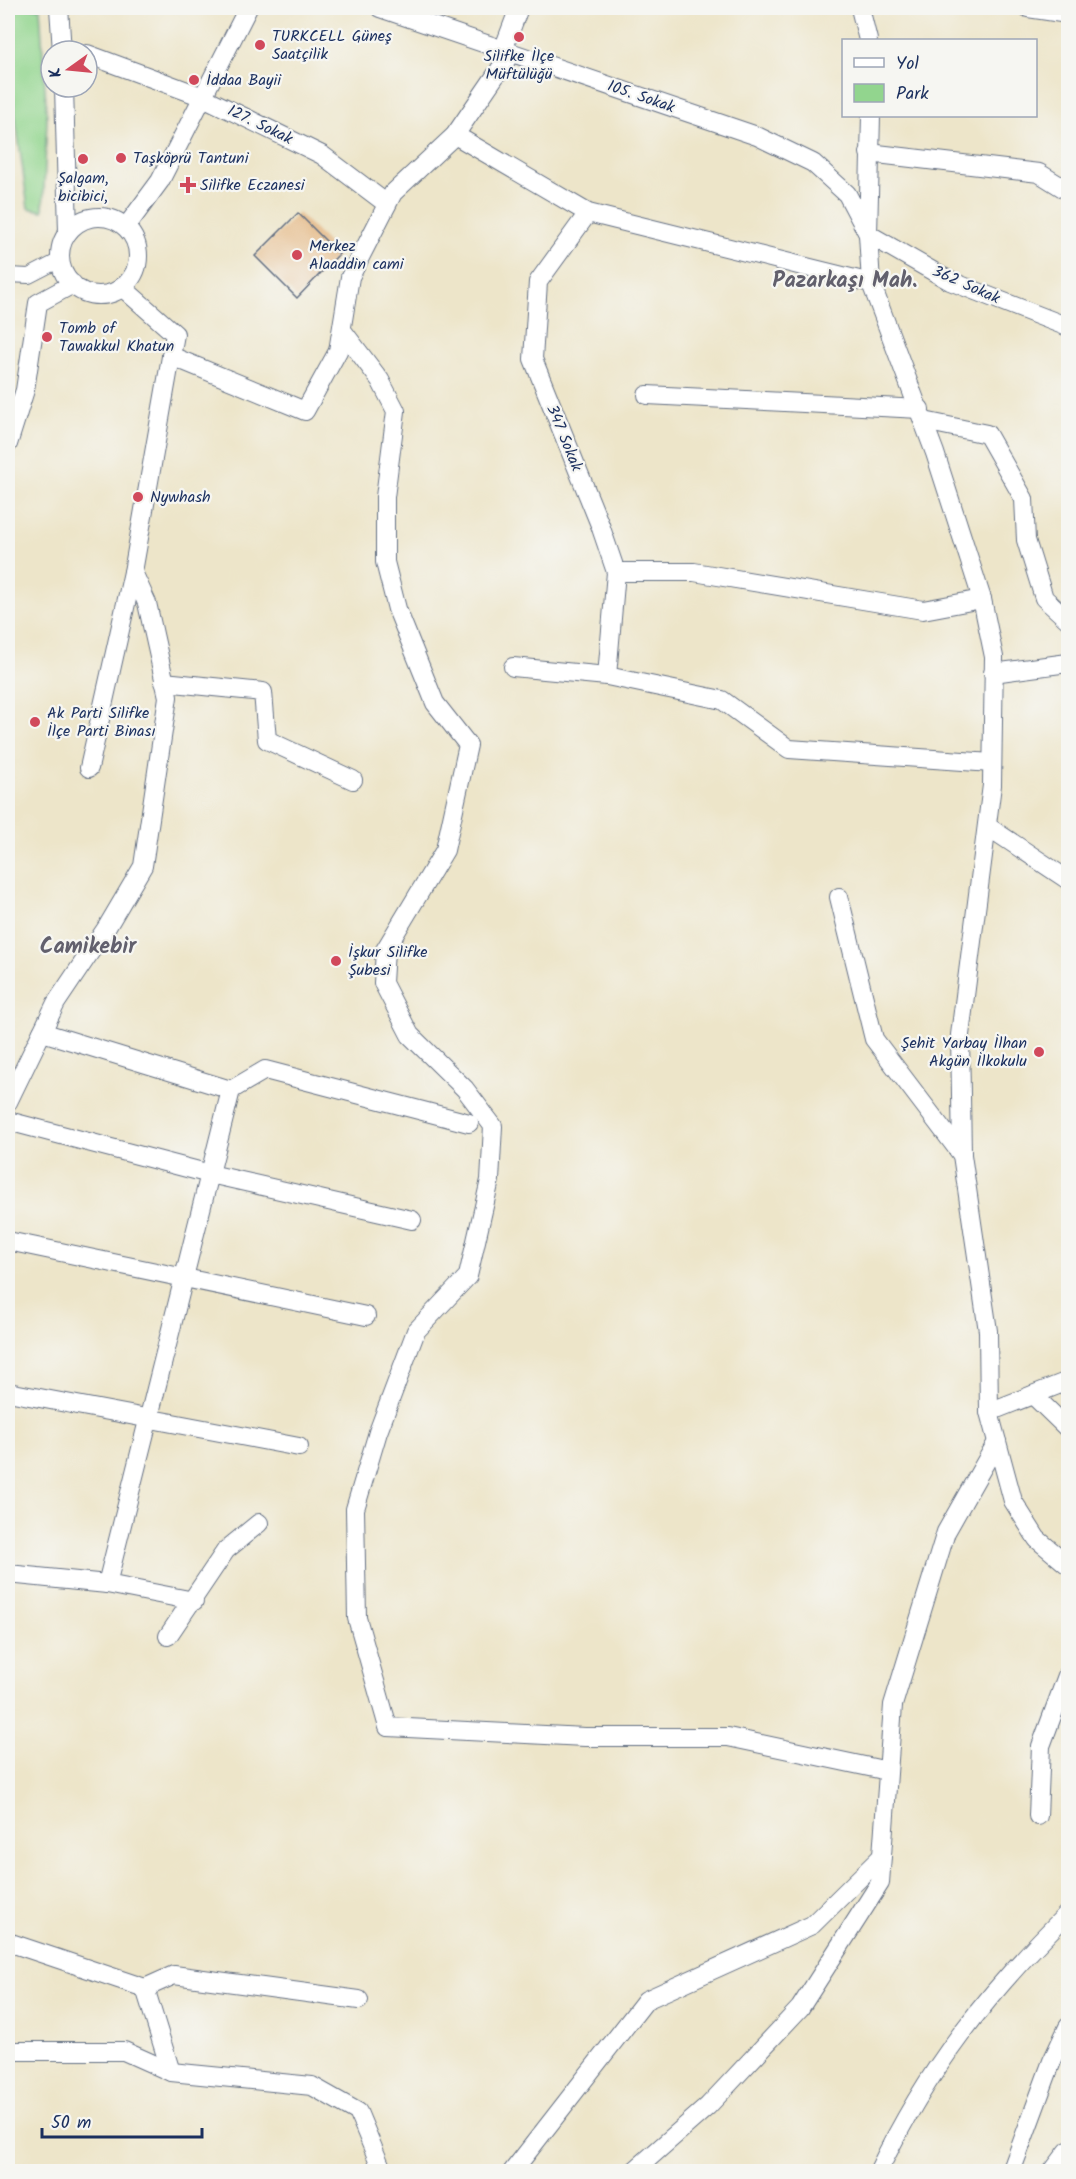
<svg xmlns="http://www.w3.org/2000/svg" width="1076" height="2179" font-family="Kalam,sans-serif">
<style>
.green{fill:#92d58e;stroke:#568276;stroke-width:1.5}
.building{fill:#e5bb8a}
.lines{fill:none;stroke-linecap:round;stroke-linejoin:round}
.pedestrian-casing{stroke:#646f83;stroke-width:16}
.minor-casing{stroke:#646f83;stroke-width:20}
.pedestrian{stroke:#fff;stroke-width:14}
.minor{stroke:#fff;stroke-width:18}
.poi-dot{fill:#d1495b;stroke:#f6f6f2;stroke-width:2}
.labels{text-anchor:middle;dominant-baseline:central;stroke-width:4.5;stroke-linejoin:round;paint-order:stroke}
.poi-label{font-size:16px;fill:#1b2f5e;stroke:#f6f6f2;text-anchor:start}
.street-label{font-size:16px;fill:#1b2f5e;stroke:#f6f6f2}
.district-label{font-size:22px;font-weight:bold;fill:#62606d;stroke:#f6f6f2}
</style>
<rect width="100%" height="100%" fill="#f6f6f2"/>
<filter id="ink" filterUnits="userSpaceOnUse"><feTurbulence type="fractalNoise" baseFrequency=".0167" numOctaves="2"/><feDisplacementMap in="SourceGraphic" scale="12" xChannelSelector="R" yChannelSelector="G"/><feConvolveMatrix kernelMatrix="1 2 1 2 8 2 1 2 1" color-interpolation-filters="sRGB"/></filter>
<filter id="wash" filterUnits="userSpaceOnUse"><feTurbulence type="fractalNoise" baseFrequency=".008" numOctaves="4" result="noise"/><feDisplacementMap in="SourceGraphic" scale="24" xChannelSelector="R" yChannelSelector="G"/><feGaussianBlur stdDeviation="1.35" result="paint"/><feColorMatrix in="noise" values="0 0 0 0 0 0 0 0 0 0 0 0 0 0 0 0 0 1.4 0 .05"/><feComposite in="paint" operator="in"/></filter>
<g filter="url(#wash)">
<rect width="100%" height="100%" fill="#ede5c9"/>
<polygon class="green" points="8,8 40,8 47,120 43,211 28,208 8,62"/>
<g id="blocks">
<polygon class="building" points="298,213 339,254 297,298 255,256"/>
</g>
</g>
<g filter="url(#ink)">
<use href="#blocks" fill-opacity="0" stroke="#646f83" stroke-width="1.5"/>
<g class="lines">
<g class="pedestrian-casing">
<polyline id="pedestrian" points="8,275 29,276 60,260"/>
</g>
<g class="minor-casing">
<g id="minor">
<polyline points="59,8 62,51"/>
<polyline points="380,8 757,136 813,163 847,194 868,234 950,281 1068,327"/>
<polyline points="860,8 868,40"/>
<polyline points="1028,8 1068,14"/>
<polyline points="503,50 519,8"/>
<polyline points="87,54 203,97 322,155 387,204"/>
<polyline points="64,87 68,232"/>
<polyline points="871,116 868,234 871,283 935,453 982,599 994,657 992,785 960,1035 962,1155 988,1331 989,1412 1013,1501 1037,1539 1068,1565"/>
<polyline points="455,135 588,213 871,283"/>
<polyline points="869,153 1039,173 1068,191"/>
<polyline points="588,213 538,282 533,359 600,525 616,572 607,676"/>
<circle cx="99" cy="256" r="39"/>
<polyline points="126,227 160,181 248,8"/>
<polyline points="342,330 380,380 396,411 385,497 385,562 397,609 435,703 468,745 445,850 385,950 383,983 410,1035 465,1089 493,1126 490,1180 468,1276 416,1331 378,1432 355,1509 357,1618 388,1727 585,1737 728,1737 888,1771"/>
<polyline points="171,356 305,411 338,351 350,277 393,193 455,135 511,53"/>
<polyline points="647,395 920,409"/>
<polyline points="924,421 987,434 1024,499 1026,540 1044,598 1068,620"/>
<polyline points="8,444 25,390 38,303 73,284"/>
<polyline points="616,572 694,572 923,610 982,599"/>
<polyline points="513,667 607,676 722,700 789,749 992,763"/>
<polyline points="993,673 1068,663"/>
<polyline points="164,682 263,692 267,740 353,780"/>
<polyline points="89,768 133,572"/>
<polyline points="987,826 1068,880"/>
<polyline points="839,897 874,1039 962,1155"/>
<polyline points="42,1032 231,1090 265,1070 469,1123"/>
<polyline points="8,1102 56,1003 107,927 143,866 168,697 147,603 133,572 175,334 122,287"/>
<polyline points="8,1121 210,1174 412,1220"/>
<polyline points="8,1241 366,1316"/>
<polyline points="8,1392 299,1447"/>
<polyline points="1033,1395 1068,1429"/>
<polyline points="989,1412 1068,1381"/>
<polyline points="8,1574 107,1584 194,1601"/>
<polyline points="107,1584 231,1090"/>
<polyline points="168,1636 226,1550 259,1523"/>
<polyline points="1038,1816 1041,1746 1068,1673"/>
<polyline points="8,1942 145,1988 174,1975 359,2000"/>
<polyline points="145,1988 171,2072"/>
<polyline points="8,2051 124,2051 171,2072 312,2086 358,2112 383,2172"/>
<polyline points="512,2172 646,2000 812,1925 882,1856"/>
<polyline points="633,2172 708,2106 800,2008 880,1883 893,1705 946,1532 997,1442"/>
<path d="M878,2172C927,2069 988,1992 1068,1913"/>
<polyline points="1011,2172 1052,2061 1068,2027"/>
<polyline points="1052,2172 1068,2151"/>
</g>
</g>
<use href="#pedestrian" class="pedestrian"/>
<use href="#minor" class="minor"/>
</g>
</g>
<g class="poi-dot">
<circle cx="519" cy="37" r="6"/>
<circle cx="260" cy="45" r="6"/>
<circle cx="194" cy="80" r="6"/>
<circle cx="121" cy="158" r="6"/>
<circle cx="83" cy="159" r="6"/>
<path d="M185 176h6v6h6v6h-6v6h-6v-6h-6v-6h6z"/>
<circle cx="297" cy="255" r="6"/>
<circle cx="47" cy="337" r="6"/>
<circle cx="138" cy="497" r="6"/>
<circle cx="35" cy="722" r="6"/>
<circle cx="336" cy="961" r="6"/>
<circle cx="1039" cy="1052" r="6"/>
</g>
<g class="labels">
<g class="poi-label">
<text x="272" y="36">TURKCELL Güneş<tspan x="272" dy="18">Saatçilik</tspan></text>
<text x="519" y="56" text-anchor="middle">Silifke İlçe<tspan x="519" dy="18">Müftülüğü</tspan></text>
<text x="206" y="80">İddaa Bayii</text>
<text x="133" y="158">Taşköprü Tantuni</text>
<text x="83" y="178" text-anchor="middle">Şalgam,<tspan x="83" dy="18">bicibici,</tspan></text>
<text x="200" y="185">Silifke Eczanesi</text>
<text x="309" y="246">Merkez<tspan x="309" dy="18">Alaaddin cami</tspan></text>
<text x="59" y="328">Tomb of<tspan x="59" dy="18">Tawakkul Khatun</tspan></text>
<text x="150" y="497">Nywhash</text>
<text x="47" y="713">Ak Parti Silifke<tspan x="47" dy="18">İlçe Parti Binası</tspan></text>
<text x="348" y="952">İşkur Silifke<tspan x="348" dy="18">Şubesi</tspan></text>
<text x="1027" y="1043" text-anchor="end">Şehit Yarbay İlhan<tspan x="1027" dy="18">Akgün İlkokulu</tspan></text>
</g>
<g class="street-label">
<text transform="translate(641 97) rotate(19)">105. Sokak</text>
<text transform="translate(260 125) rotate(26)">127. Sokak</text>
<text transform="translate(966 285) rotate(24)">362 Sokak</text>
<text transform="translate(564 438) rotate(68)">347 Sokak</text>
</g>
<g class="district-label">
<text x="845" y="281">Pazarkaşı Mah.</text>
<text x="88" y="947">Camikebir</text>
</g>
</g>
<rect width="1076" height="2179" fill="none" stroke="#f6f6f2" stroke-width="30"/>
<rect x="842" y="39" width="195" height="78" fill="#f6f6f2" stroke="#9ea6b7" stroke-width="1.5"/>
<rect x="854" y="58" width="30" height="9" fill="#ffffff" stroke="#9ea6b7" stroke-width="1.5"/>
<text x="896" y="69" font-size="18" fill="#1b2f5e">Yol</text>
<rect x="854" y="84" width="30" height="18" fill="#92d58e" stroke="#9ea6b7" stroke-width="1.5"/>
<text x="896" y="99" font-size="18" fill="#1b2f5e">Park</text>
<g transform="translate(69 69) rotate(255)"><circle r="28" fill="#f6f6f2" stroke="#9ea6b7" stroke-width="1.5"/>
<path d="M0-4.5L10 22L0 15L-10 22Z" fill="#d1495b"/>
<text y="-9" font-size="16" font-weight="bold" text-anchor="middle" fill="#1b2f5e">K</text>
</g>
<path d="M42 2128v9h160v-9" fill="none" stroke="#1b2f5e" stroke-width="3"/>
<text x="51" y="2128" font-size="18" fill="#1b2f5e" stroke="#f6f6f2" stroke-width="4.5" paint-order="stroke">50 m</text>
</svg>
